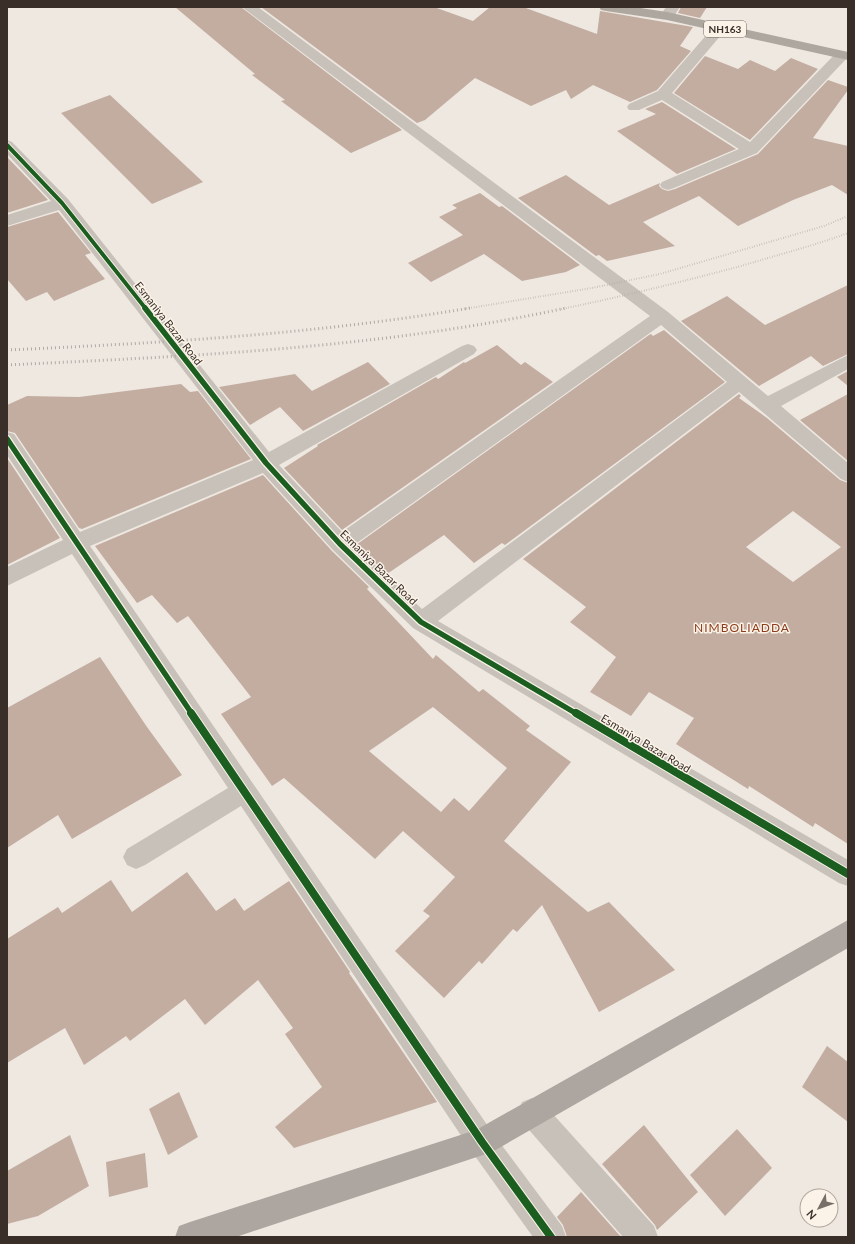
<svg xmlns="http://www.w3.org/2000/svg" width="855" height="1244" font-family="Lato,sans-serif">
<style>
.building{fill:#c3ada1;fill-rule:evenodd}
.lines{fill:none;stroke-linecap:round;stroke-linejoin:round}
.minor{fill:#c7c1ba;fill-rule:evenodd}
.major{fill:#ada59f;fill-rule:evenodd}
.highway{fill:#ada7a0;fill-rule:evenodd}
.rail-far1{stroke:#afaaa5;stroke-width:2;stroke-dasharray:0.5 2;stroke-linecap:butt}
.rail{stroke:#afaaa5;stroke-width:3;stroke-dasharray:1 3;stroke-linecap:butt}
.cycleway-far2-casing{stroke:#fbf3e8;stroke-width:6}
.cycleway-far1-casing{stroke:#fbf3e8;stroke-width:8}
.cycleway-casing{stroke:#fbf3e8;stroke-width:10}
.cycleway-far2{stroke:#1b5e20;stroke-width:4}
.cycleway-far1{stroke:#1b5e20;stroke-width:5.5}
.cycleway{stroke:#1b5e20;stroke-width:8}
.labels{text-anchor:middle;dominant-baseline:central;stroke-width:3;stroke-linejoin:round;paint-order:stroke}
.shield{fill:#fbf3e8;stroke:#736962;stroke-width:1}
.shield-label{font-size:10px;font-weight:bold;fill:#392e28}
.street-label{font-size:11px;fill:#392e28;stroke:#fbf3e8}
.neighbourhood-label{font-size:12px;letter-spacing:1px;fill:#8d3b1b;stroke:#fbf3e8}
</style>
<rect width="100%" height="100%" fill="#eee8e1"/>
<g class="building">
<polygon points="175,7 241,7 402,130 351,153 281,101 285,100 252,75 255,74"/>
<polygon points="261,7 434,7 473,21 490,7 523,7 597,34 600,11 693,27 680,46 691,51 657,90 630,102 593,85 571,99 566,90 531,106 475,78 425,120 417,123"/>
<polygon points="681,7 707,7 700,18 678,13"/>
<polygon points="705,56 738,69 750,60 775,71 791,58 818,69 750,140 674,93"/>
<polygon points="828,80 848,87 848,90 813,138 848,146 848,195 832,185 793,200 738,226 699,196 643,222 675,246 607,261 599,255 596,256 518,198 566,175 609,205 660,183 659,186 662,189 668,191 675,189 758,154"/>
<polygon points="110,95 203,182 152,204 61,113"/>
<polygon points="662,102 736,149 677,174 617,131 656,114 645,109"/>
<polygon points="7,157 31,182 48,200 7,213"/>
<polygon points="480,193 499,207 502,206 580,265 566,272 522,281 484,254 431,282 408,263 463,235 439,217 457,208 452,205"/>
<polygon points="58,212 91,253 85,255 105,279 54,301 47,292 26,301 7,279 7,227"/>
<polygon points="848,285 848,354 823,366 811,356 759,386 681,321 727,296 765,325"/>
<polygon points="664,330 725,382 505,545 502,543 474,563 444,535 387,574 356,545 649,335 651,334 653,336"/>
<polygon points="497,345 521,365 525,362 553,382 342,530 284,468 318,446 317,445 436,377 438,379 464,362 465,363"/>
<polygon points="368,362 390,384 303,431 280,407 250,425 219,387 295,374 312,391"/>
<polygon points="848,371 848,386 837,377"/>
<polygon points="181,384 190,392 198,391 251,459 82,529 79,528 15,433 7,431 7,405 27,396 79,397"/>
<path d="M739,394L741,396L739,398L767,418L840,480L848,483V844L815,823L813,827L749,786L748,789L676,744L694,718L649,692L631,716L590,692L616,657L570,622L586,607L523,559ZM793,511L841,547L793,582L746,547Z"/>
<polygon points="848,394 848,461 800,420"/>
<polygon points="7,458 60,538 7,565"/>
<path d="M263,475L332,551L369,587L367,589L433,659L436,655L479,692L483,689L530,726L526,730L571,762L504,841L588,912L609,902L675,970L599,1012L542,905L517,932L513,929L482,964L479,961L444,998L395,951L430,916L423,911L455,877L403,831L375,859L284,778L272,786L221,714L251,697L188,616L177,623L152,595L137,603L95,546ZM433,707L507,768L469,811L454,798L441,812L369,751Z"/>
<polygon points="100,657 147,727 182,775 72,839 58,815 7,848 7,708"/>
<polygon points="187,872 216,911 235,898 244,911 289,881 350,972 349,973 437,1102 294,1148 275,1127 322,1087 285,1034 293,1028 258,980 205,1025 185,999 130,1041 126,1036 84,1065 65,1028 7,1063 7,939 58,907 62,913 111,880 132,912"/>
<polygon points="827,1046 848,1062 848,1122 802,1087"/>
<polygon points="179,1092 198,1137 168,1155 149,1109"/>
<polygon points="644,1125 698,1192 657,1230 655,1225 602,1164"/>
<polygon points="737,1129 772,1168 725,1216 690,1175"/>
<polygon points="70,1135 89,1186 38,1216 7,1224 7,1171"/>
<polygon points="145,1153 148,1187 109,1197 106,1162"/>
<polygon points="581,1192 621,1237 567,1237 563,1225 557,1217"/>
</g>
<g class="lines">
<g class="minor">
<path d="M242,7H258L668,312L768,396L848,355V369L781,406L848,463V482L841,479L739,392L438,621L848,860V886L839,883L413,628L333,550L263,473L90,546L492,1132L562,1226L566,1237H533L472,1152L241,806L145,865L136,869L127,865L123,857L127,849L228,788L72,554L7,586V567L63,540L7,455V432L14,434L80,532L253,460L59,210L7,226V215L51,201L7,154V140L12,142L68,199L269,452L462,346L468,344L474,346L477,350L474,354L279,465L342,532L650,316ZM661,325L727,382L422,609L354,545Z"/>
<polygon points="666,7 680,7 672,19 662,19 660,16"/>
<polygon points="720,24 725,25 727,28 672,93 750,142 837,52 847,52 848,57 757,153 674,188 668,190 662,188 660,185 662,182 739,149 662,100 639,110 629,110 627,107 629,104 658,91 715,25"/>
<polygon points="532,1098 542,1102 654,1226 658,1237 623,1237 522,1122 518,1112 522,1102"/>
</g>
<polygon class="major" points="848,920 848,948 492,1152 236,1237 175,1237 179,1226 190,1222 476,1130"/>
<polygon class="highway" points="599,7 634,7 667,12 848,52 848,60 667,20 606,11 601,10"/>
<g class="rail-far1">
<polyline points="464,309 592,288 660,274 824,226 848,216"/>
<path d="M561,309C621,297 681,282 741,266C777,255 813,246 848,233"/>
</g>
<g class="rail">
<path d="M7,350C162,343 317,334 470,308"/>
<path d="M7,365C193,356 383,348 566,308"/>
</g>
<g class="cycleway-far2-casing">
<polyline id="cycleway-far2" points="7,145 62,203 146,309"/>
</g>
<g class="cycleway-far1-casing">
<g id="cycleway-far1">
<polyline points="145,308 266,463 340,544 421,622 577,714"/>
<polyline points="7,439 192,714"/>
</g>
</g>
<g class="cycleway-casing">
<g id="cycleway">
<polyline points="191,713 482,1142 551,1237"/>
<polyline points="576,713 848,874"/>
</g>
</g>
<use href="#cycleway-far2" class="cycleway-far2"/>
<use href="#cycleway-far1" class="cycleway-far1"/>
<use href="#cycleway" class="cycleway"/>
</g>
<g class="labels">
<rect class="shield" x="704" y="21" width="42" height="16" rx="3"/>
<g class="shield-label">
<text x="725" y="29">NH163</text>
</g>
<g class="street-label">
<text transform="translate(169 323) rotate(52)">Esmaniya Bazar Road</text>
<text transform="translate(379 567) rotate(44)">Esmaniya Bazar Road</text>
<text transform="translate(646 743) rotate(31)">Esmaniya Bazar Road</text>
</g>
<g class="neighbourhood-label">
<text x="742" y="627">NIMBOLIADDA</text>
</g>
</g>
<rect width="855" height="1244" fill="none" stroke="#392e28" stroke-width="16"/>
<g transform="translate(819 1208) rotate(229)"><circle r="19" fill="#fbf3e8" stroke="#ada49b"/>
<path d="M0-3L7 15L0 10L-7 15Z" fill="#786f69"/>
<text y="-6" font-size="11" font-weight="bold" text-anchor="middle" fill="#392e28">N</text>
</g>
</svg>
